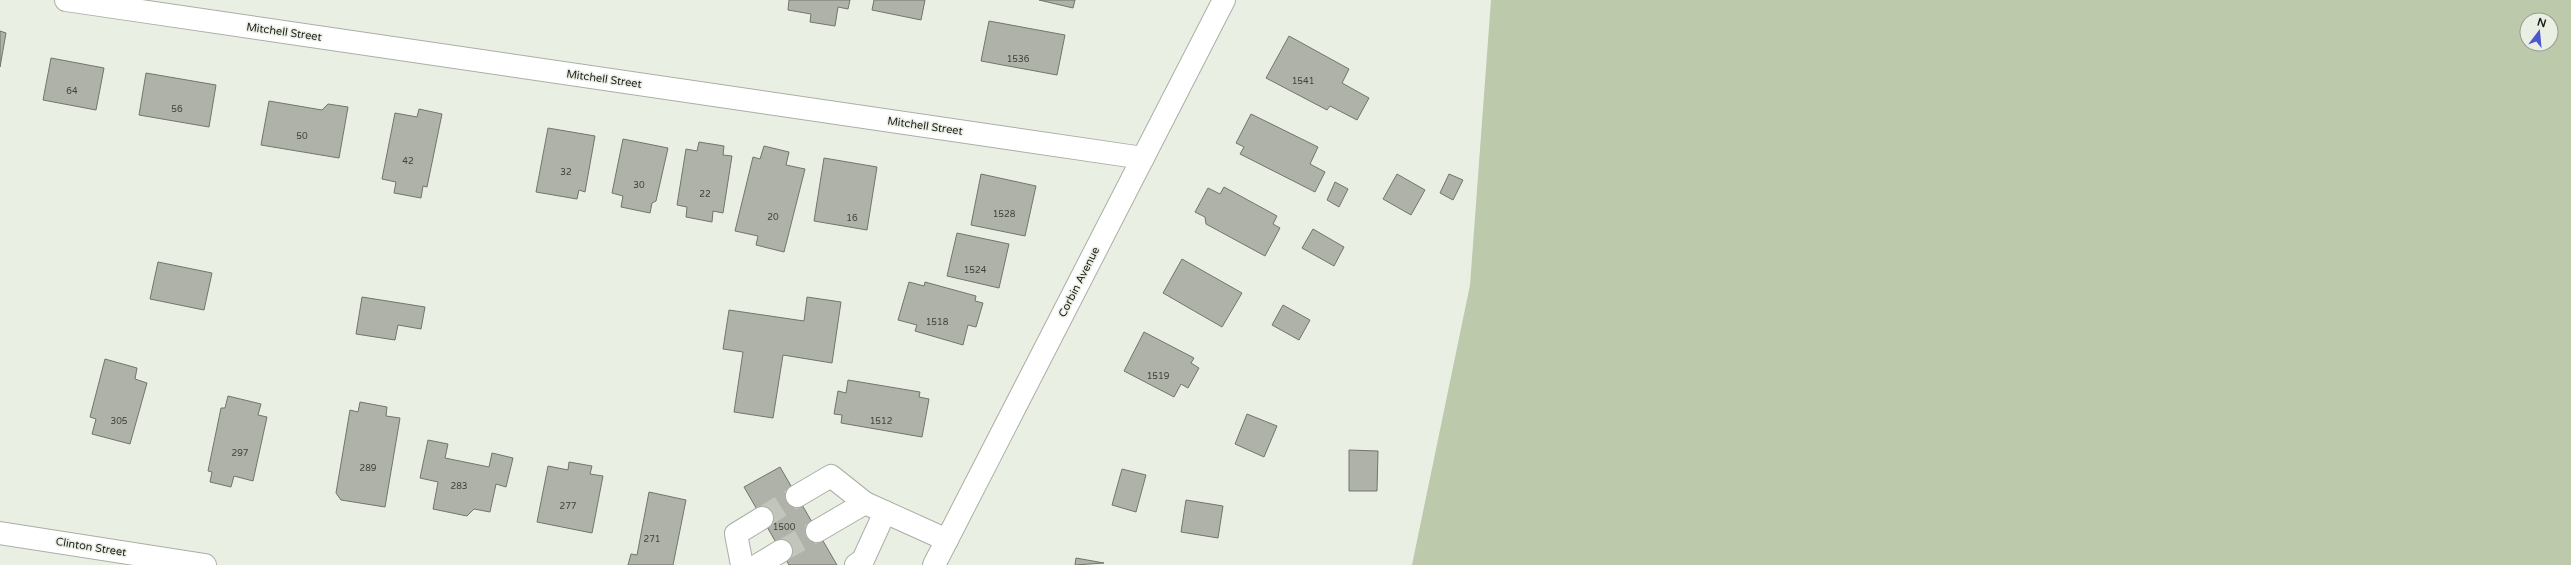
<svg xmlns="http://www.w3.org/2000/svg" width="2571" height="565" font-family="'Varela Round',sans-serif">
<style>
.green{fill:#bdc9ab;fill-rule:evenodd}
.building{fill:#aeb2a9;stroke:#71756c}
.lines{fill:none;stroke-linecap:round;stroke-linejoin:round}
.minor-tunnel{stroke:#c1c5bb;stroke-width:22;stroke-dasharray:22 11;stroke-linecap:butt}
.minor-casing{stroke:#aaaea4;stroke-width:24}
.major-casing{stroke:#aaaea4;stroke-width:24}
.minor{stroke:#fff;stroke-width:22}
.major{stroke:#fff;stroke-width:22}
.labels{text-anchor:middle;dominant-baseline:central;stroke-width:3;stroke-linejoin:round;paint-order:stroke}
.number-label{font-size:9px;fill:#40423d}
.street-label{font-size:11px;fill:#1b1d19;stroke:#eaefe4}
</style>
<rect width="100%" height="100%" fill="#eaefe4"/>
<path class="green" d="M1491,0H2571V565H1412L1470,285ZM2527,20H2551V44H2527Z"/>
<g class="building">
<polygon points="789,0 850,0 848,9 838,7 835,26 810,22 811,14 788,10"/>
<polygon points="874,0 925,0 921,20 872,10"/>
<polygon points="1039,0 1075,0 1073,8"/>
<polygon points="989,21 1065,35 1057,75 981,61"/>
<polygon points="0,31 6,33 0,67"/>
<polygon points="1289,36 1349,69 1342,83 1369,98 1357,120 1330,106 1327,110 1266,78"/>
<polygon points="51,58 104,68 96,110 43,100"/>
<polygon points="146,73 216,85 209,127 139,115"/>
<polygon points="269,101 322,110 328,104 348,107 339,158 261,145"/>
<polygon points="419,109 442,114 427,187 423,186 421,198 394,193 396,182 382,179 395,113 417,117"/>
<polygon points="1251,114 1318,147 1310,164 1325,172 1315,192 1240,154 1244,147 1236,143"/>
<polygon points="548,128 595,136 585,192 579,190 577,199 536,192"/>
<polygon points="623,139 668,148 656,201 652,203 650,213 621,207 623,196 612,193"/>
<polygon points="699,142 724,146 723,155 732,156 723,213 713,211 712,222 686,217 687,207 677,205 686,149 697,151"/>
<polygon points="764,146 789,152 786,165 805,169 784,252 756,245 758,236 735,231 753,157 760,159"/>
<polygon points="824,158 877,167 867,230 814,221"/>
<polygon points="981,174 1036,186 1025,236 971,225"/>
<polygon points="1397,174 1425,190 1411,215 1383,199"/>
<polygon points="1449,174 1463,180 1453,200 1440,193"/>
<polygon points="1335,182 1348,189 1339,207 1327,200"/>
<polygon points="1224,187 1277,216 1273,224 1280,228 1265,256 1206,224 1205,217 1195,212 1208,188 1220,194"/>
<polygon points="1313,229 1344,247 1334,266 1302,248"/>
<polygon points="957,233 1009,244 999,288 947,276"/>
<polygon points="1182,259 1242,293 1222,327 1163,293"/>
<polygon points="158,262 212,273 204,310 150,299"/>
<polygon points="909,282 924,286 925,282 976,296 975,301 983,303 976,327 968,325 963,345 915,331 917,325 898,320"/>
<polygon points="362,297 425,307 421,329 398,325 395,340 356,334"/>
<polygon points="807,297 841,302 832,363 783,355 773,418 734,412 743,352 723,349 729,310 804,321"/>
<polygon points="1283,305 1310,320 1299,340 1272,325"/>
<polygon points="1144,332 1194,358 1191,363 1199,368 1188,388 1181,384 1174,397 1124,371"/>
<polygon points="105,359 137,368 135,379 147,383 130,444 92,434 96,419 90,417"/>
<polygon points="848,380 920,392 919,397 929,399 922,437 841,423 842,415 834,414 838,391 846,393"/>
<polygon points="228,396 261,404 258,415 267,417 253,481 234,476 231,487 210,482 212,472 208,471 221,408 225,408"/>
<polygon points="360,402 387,407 386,416 400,418 385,507 341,500 336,493 350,410 358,412"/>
<polygon points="1247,414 1277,426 1264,457 1235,444"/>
<polygon points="428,440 448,444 445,458 489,467 492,453 513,458 506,487 496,484 490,512 474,509 467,516 433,509 438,482 420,478"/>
<polygon points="1349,450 1378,451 1377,491 1349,491"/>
<polygon points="569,462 592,466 590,474 603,476 592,533 537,522 548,466 568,470"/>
<polygon points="780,467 837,565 789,565 744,487"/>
<polygon points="1122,469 1146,475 1136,512 1112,505"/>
<polygon points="649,492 686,500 673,565 628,565 631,554 637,555"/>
<polygon points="1186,500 1223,506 1218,538 1181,532"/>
<polygon points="1076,558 1104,563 1075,565"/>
</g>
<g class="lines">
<g class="minor-tunnel">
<polyline points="762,518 797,496"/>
<polyline points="781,551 817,531"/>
</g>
<g class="minor-casing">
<g id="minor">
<polyline points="66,0 1143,158"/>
<polyline points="797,496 831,476 865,503"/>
<polyline points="817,531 865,503 947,540"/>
<polyline points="0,533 205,565"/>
<polyline points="742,565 736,534 762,518"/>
<polyline points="758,565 781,551"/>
<polyline points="856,565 863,560 885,512"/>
</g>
</g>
<g class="major-casing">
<polyline id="major" points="934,565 1224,0"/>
</g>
<use href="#minor" class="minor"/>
<use href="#major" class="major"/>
</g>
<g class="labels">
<g class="number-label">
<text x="1018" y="59">1536</text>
<text x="1303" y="81">1541</text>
<text x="72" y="91">64</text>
<text x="177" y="109">56</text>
<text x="302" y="136">50</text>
<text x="408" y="161">42</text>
<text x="566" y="172">32</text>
<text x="639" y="185">30</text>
<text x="705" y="194">22</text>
<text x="1004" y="214">1528</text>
<text x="773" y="217">20</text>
<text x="852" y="218">16</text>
<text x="975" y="270">1524</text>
<text x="937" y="322">1518</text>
<text x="1158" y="376">1519</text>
<text x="119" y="421">305</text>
<text x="881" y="421">1512</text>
<text x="240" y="453">297</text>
<text x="368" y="468">289</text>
<text x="459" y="486">283</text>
<text x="568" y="506">277</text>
<text x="784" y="527">1500</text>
<text x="652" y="539">271</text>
</g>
<g class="street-label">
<text transform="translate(284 32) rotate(8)">Mitchell Street</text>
<text transform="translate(604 79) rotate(8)">Mitchell Street</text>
<text transform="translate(925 126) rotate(8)">Mitchell Street</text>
<text transform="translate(1079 282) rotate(-63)">Corbin Avenue</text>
<text transform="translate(91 547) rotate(9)">Clinton Street</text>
</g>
</g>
<g transform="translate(2539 32) rotate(16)"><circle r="19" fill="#eaefe4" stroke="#979b93"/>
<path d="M0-3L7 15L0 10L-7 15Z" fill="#4f57cd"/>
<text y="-6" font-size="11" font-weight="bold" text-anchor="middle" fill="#1b1d19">N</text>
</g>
</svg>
